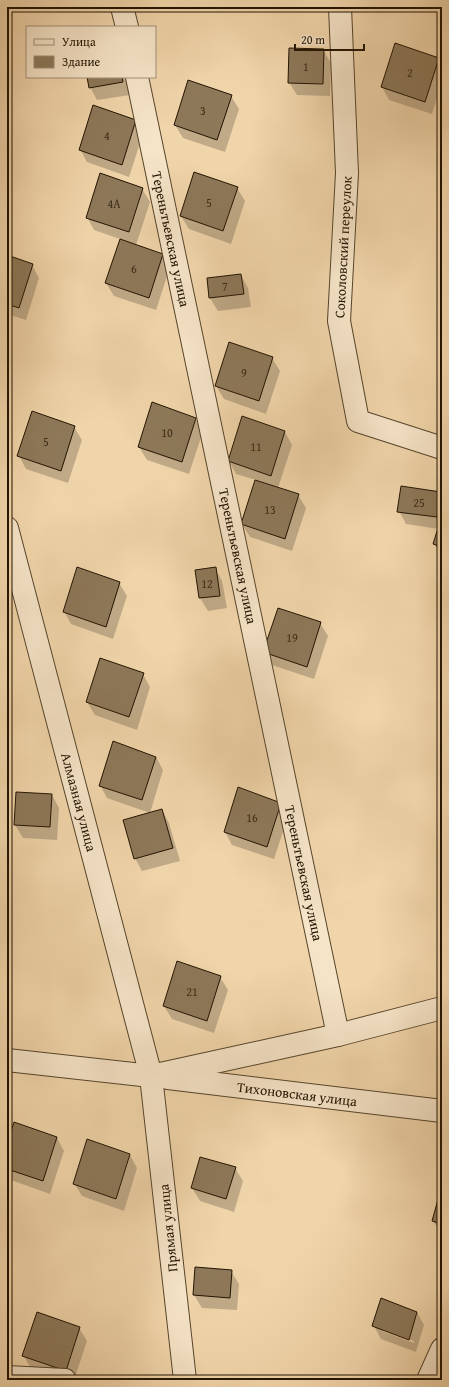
<svg xmlns="http://www.w3.org/2000/svg" width="449" height="1387" font-family="'Gentium Book Plus',serif">
<style>
.shadow{fill:#0003;fill-rule:evenodd}
.building{fill:#8d7859;stroke:#211301}
.lines{fill:none;stroke-linecap:round;stroke-linejoin:round}
.street-casing{stroke:#55442b;stroke-width:24}
.street{stroke:#f6e4c8;stroke-width:22}
.labels{text-anchor:middle;dominant-baseline:central;stroke-width:3;stroke-linejoin:round;paint-order:stroke}
.number-label{font-size:12px;fill:#3c2c17}
.street-label{font-size:14px;fill:#211301;stroke:#f6e4c8}
</style>
<rect width="100%" height="100%" fill="#f1d5aa"/>
<filter id="stains"><feTurbulence type="fractalNoise" baseFrequency=".005" numOctaves="4"/><feColorMatrix values="0 0 0 0 .2 0 0 0 0 .09 0 0 0 0 .02 0 0 0 .5 -.17"/></filter>
<radialGradient id="worn" r=".72"><stop offset=".6" stop-color="#630" stop-opacity="0"/><stop offset="1" stop-color="#630" stop-opacity=".3"/></radialGradient>
<g class="shadow">
<polygon points="323,50 331,63 330,96 297,95 289,82"/>
<polygon points="438,58 442,65 442,82 432,114 389,100 382,87"/>
<polygon points="88,77 127,77 130,95 97,100 90,87"/>
<polygon points="231,96 239,109 225,152 183,138 175,125"/>
<polygon points="136,121 143,134 129,177 87,162 80,149"/>
<polygon points="237,188 245,201 231,244 189,229 181,216"/>
<polygon points="142,189 150,202 136,245 162,254 170,267 156,310 114,296 106,283 120,239 94,230 87,217"/>
<polygon points="7,256 32,265 39,278 26,320 7,314"/>
<polygon points="241,275 248,288 251,307 218,311 210,298 208,279"/>
<polygon points="272,358 280,371 266,414 224,399 216,386"/>
<polygon points="195,418 203,431 189,474 147,460 139,447"/>
<polygon points="242,418 285,432 292,445 278,488 298,495 306,508 292,551 250,537 242,524 256,480 236,474 229,461"/>
<polygon points="74,427 82,440 68,483 26,469 19,456"/>
<polygon points="440,493 442,496 442,557 434,544 439,529 406,524 399,511"/>
<polygon points="215,568 222,581 227,608 208,611 200,598 196,570"/>
<polygon points="119,583 127,596 113,639 71,624 64,611"/>
<polygon points="320,623 328,636 314,679 272,665 265,652"/>
<polygon points="143,674 150,687 137,730 95,715 87,702"/>
<polygon points="156,757 163,770 150,813 107,798 100,785"/>
<polygon points="52,795 59,808 57,840 23,838 15,825"/>
<polygon points="280,803 288,816 274,859 232,845 225,832"/>
<polygon points="162,810 169,823 180,861 142,871 135,858"/>
<polygon points="220,977 228,990 214,1033 172,1019 164,1006"/>
<polygon points="57,1138 64,1151 50,1194 8,1179 7,1177 7,1147"/>
<polygon points="88,1141 130,1155 137,1168 124,1211 82,1196 74,1183"/>
<polygon points="235,1168 243,1181 234,1212 200,1201 192,1188"/>
<polygon points="442,1189 442,1234 433,1221"/>
<polygon points="231,1271 239,1284 237,1310 202,1308 194,1295"/>
<path d="M417,1312L424,1325L416,1352L381,1339L374,1326ZM382,1329L414,1341V1343L382,1331Z"/>
<polygon points="79,1328 87,1341 74,1380 31,1369 24,1356"/>
</g>
<g class="building">
<polygon points="395,43 439,58 425,102 381,87"/>
<polygon points="289,48 324,49 323,84 288,83"/>
<polygon points="87,77 122,77 123,82 89,88"/>
<polygon points="188,80 232,95 217,140 174,125"/>
<polygon points="93,105 136,120 122,165 79,150"/>
<polygon points="194,172 238,187 223,231 180,216"/>
<polygon points="100,173 143,188 129,232 86,218"/>
<polygon points="120,239 163,254 149,298 105,283"/>
<polygon points="7,255 33,264 19,308 7,304"/>
<polygon points="241,274 244,294 209,298 207,278"/>
<polygon points="229,342 273,357 259,401 215,386"/>
<polygon points="152,402 196,418 182,462 138,447"/>
<polygon points="32,411 75,426 61,471 17,456"/>
<polygon points="242,416 285,431 271,476 228,461"/>
<polygon points="255,480 299,494 285,539 241,524"/>
<polygon points="401,486 441,492 437,517 397,512"/>
<polygon points="442,515 442,547 433,544"/>
<polygon points="77,567 120,582 106,627 63,612"/>
<polygon points="216,567 220,596 199,598 195,570"/>
<polygon points="278,608 321,622 307,667 263,652"/>
<polygon points="100,658 144,673 129,717 86,702"/>
<polygon points="113,741 156,757 142,800 99,786"/>
<polygon points="238,787 281,803 267,847 224,832"/>
<polygon points="16,792 52,794 50,827 14,825"/>
<polygon points="162,809 173,848 134,859 123,820"/>
<polygon points="177,961 221,976 207,1021 163,1006"/>
<polygon points="14,1122 57,1137 43,1181 7,1169 7,1144"/>
<polygon points="87,1139 130,1154 116,1199 73,1184"/>
<polygon points="200,1157 236,1167 226,1199 191,1188"/>
<polygon points="442,1185 442,1224 432,1221"/>
<polygon points="195,1267 232,1270 230,1298 193,1295"/>
<polygon points="381,1298 417,1312 409,1340 372,1326"/>
<polygon points="37,1312 80,1327 66,1371 22,1356"/>
</g>
<g class="lines">
<g class="street-casing">
<g id="street">
<polyline points="122,7 127,27"/>
<polyline points="340,7 347,173 339,321 358,421 442,448"/>
<polyline points="137,77 338,1035"/>
<polyline points="7,528 151,1076 185,1380"/>
<polyline points="7,1060 151,1076 338,1035 442,1008"/>
<polyline points="168,1078 442,1111"/>
<polyline points="7,1377 65,1380"/>
<polyline points="428,1380 442,1349"/>
</g>
</g>
<use href="#street" class="street"/>
</g>
<g class="labels">
<g class="number-label">
<text x="306" y="66">1</text>
<text x="410" y="72">2</text>
<text x="203" y="110">3</text>
<text x="107" y="135">4</text>
<text x="209" y="202">5</text>
<text x="114" y="203">4А</text>
<text x="134" y="268">6</text>
<text x="225" y="286">7</text>
<text x="244" y="372">9</text>
<text x="167" y="432">10</text>
<text x="46" y="441">5</text>
<text x="256" y="446">11</text>
<text x="419" y="502">25</text>
<text x="270" y="509">13</text>
<text x="207" y="583">12</text>
<text x="292" y="637">19</text>
<text x="252" y="817">16</text>
<text x="192" y="991">21</text>
</g>
<g class="street-label">
<text transform="translate(171 239) rotate(78)">Тереньтьевская улица</text>
<text transform="translate(343 247) rotate(-87)">Соколовский переулок</text>
<text transform="translate(238 556) rotate(78)">Тереньтьевская улица</text>
<text transform="translate(79 802) rotate(75)">Алмазная улица</text>
<text transform="translate(304 873) rotate(78)">Тереньтьевская улица</text>
<text transform="translate(297 1094) rotate(7)">Тихоновская улица</text>
<text transform="translate(168 1228) rotate(-96)">Прямая улица</text>
</g>
</g>
<rect width="449" height="1387" fill="none" stroke="#f1d5aa" stroke-width="24"/>
<rect x="8" y="8" width="433" height="1371" fill="none" stroke="#211301" stroke-width="2"/>
<rect x="12" y="12" width="425" height="1363" fill="none" stroke="#211301"/>
<rect x="26" y="26" width="130" height="52" fill="#f6e4c8" stroke="#a19078"/>
<rect x="34" y="39" width="20" height="6" fill="#f6e4c8" stroke="#a19078"/>
<text x="62" y="46" font-size="12" fill="#211301">Улица</text>
<rect x="34" y="56" width="20" height="12" fill="#8d7859" stroke="#a19078"/>
<text x="62" y="66" font-size="12" fill="#211301">Здание</text>
<path d="M295 44v6h69v-6" fill="none" stroke="#211301" stroke-width="2"/>
<text x="301" y="44" font-size="12" fill="#211301" stroke="#f6e4c8" stroke-width="3" paint-order="stroke">20 m</text>
<rect width="100%" height="100%" filter="url(#stains)"/>
<rect width="100%" height="100%" fill="url(#worn)"/>
</svg>
